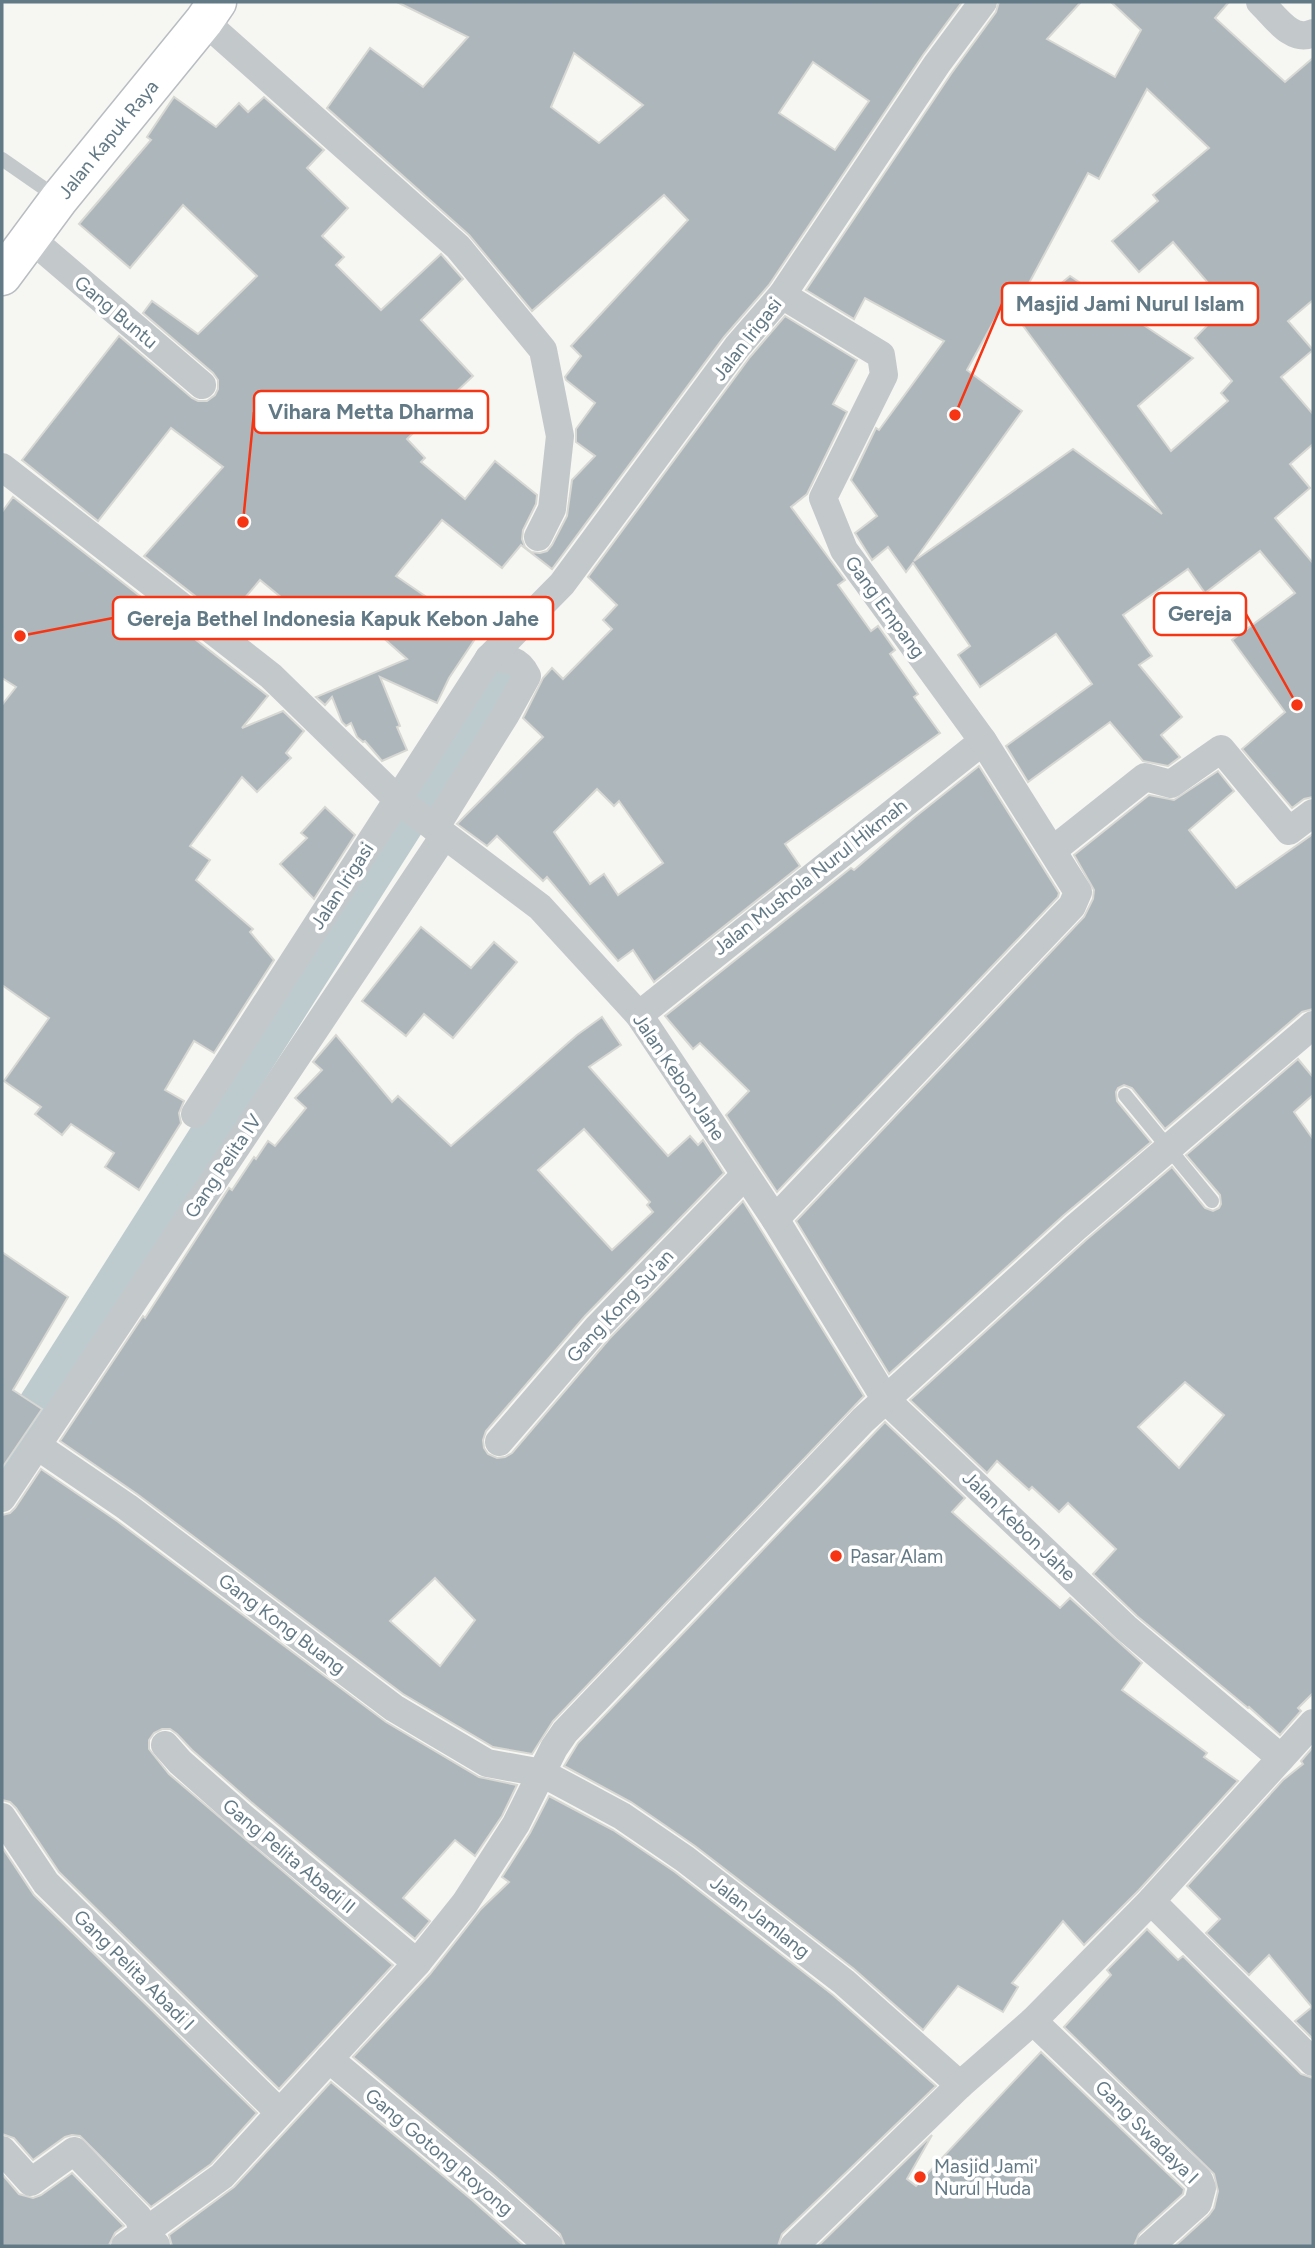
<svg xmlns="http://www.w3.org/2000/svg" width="1315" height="2248" font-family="Figtree,sans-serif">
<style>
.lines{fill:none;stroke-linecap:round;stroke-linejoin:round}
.canal{stroke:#bdcbcf;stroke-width:37}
.building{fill:#adb7bb;stroke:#d7d7d4;stroke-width:2;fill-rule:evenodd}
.secondary-casing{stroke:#b7bdc1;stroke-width:41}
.service{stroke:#c3c8cb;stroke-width:14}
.minor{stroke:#c3c8cb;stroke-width:28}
.secondary{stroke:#fff;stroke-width:38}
.poi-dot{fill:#f53513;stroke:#fff;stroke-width:2.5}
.labels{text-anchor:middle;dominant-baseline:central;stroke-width:7;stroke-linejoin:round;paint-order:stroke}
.street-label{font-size:19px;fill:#627986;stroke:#fff}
.poi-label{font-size:19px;fill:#627986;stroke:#fff;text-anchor:start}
.leader{fill:none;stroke:#f53513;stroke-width:2.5}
.callout-dot{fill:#f53513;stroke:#fff;stroke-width:2.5}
.callout{fill:#fff;stroke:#f53513;stroke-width:2.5}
.callout-label{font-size:21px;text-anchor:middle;font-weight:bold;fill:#627986}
</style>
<rect width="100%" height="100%" fill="#f6f6f2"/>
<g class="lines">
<polyline class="canal" points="2,1459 506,666"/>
</g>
<g class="building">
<path d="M397,2H962L923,55L769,285L724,337L552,569L521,545L502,568L442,520L396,576L479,633L449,678L437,703L380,677L400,726L397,727L407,750L382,761L365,741L363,742L357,737L351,723L346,726L342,722L332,697L325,705L316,697L407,659L344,603L321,630L260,580L226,620L144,556L223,467L171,428L98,521L22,460L119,336L192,398L198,401H207L215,395L218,389V380L213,373L143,313L152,301L198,334L257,276L183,205L130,268L79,224L151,140L147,137L174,97L216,127L239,103L248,112L264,97L324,150L307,168L348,208L322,236L344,257L336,265L381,310L441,254L463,279L421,320L473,376L407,439L425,458L421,462L465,499L495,461L537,495L536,504L523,530L522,539L525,547L531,552L540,553L547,551L552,545L567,516L572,480L595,456L576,442V429L595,403L566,380L565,377L581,356L571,346L688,220L664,195L532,311L469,235L327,108L370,48L423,87L468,37ZM574,53L643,105L599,143L551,107ZM813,62L869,101L835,150L779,113Z"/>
<path d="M999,2H1081L1047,39L1115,77L1141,30L1111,2H1229L1215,18L1285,82L1313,58V300L1288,321L1313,350L1281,377L1313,414V444L1290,464L1310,488L1275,518L1313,563V797L1304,799L1292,808L1242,749L1285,712L1232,640L1295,593L1260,551L1205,593L1188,569L1123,615L1152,656L1139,665L1182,717L1161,735L1180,757L1168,766L1143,761L1110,722L1028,782L1006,746L1092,684L1056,634L980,687L958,655L970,646L913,563L906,572L888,547L872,560L855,533L877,516L851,480L876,428L879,430L944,341L865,298L854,319L806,290L951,74L996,12ZM1147,89L1209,148L1153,195L1158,201L1112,241L1139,272L1173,242L1227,305L1195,338L1232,381L1221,393L1228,401L1171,451L1138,406L1193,358L1070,276L1018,319L1162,514L1073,449L914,561L1022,411L967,370L1005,301L1013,313L1088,173L1099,179Z"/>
<path d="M785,316L857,360L833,404L847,412L807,494L791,507L845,580L838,585L871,631L878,626L895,650L890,654L918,694L914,697L940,733L785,844L800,866L654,982L633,950L618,961L547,877L543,881L497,836L487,846L457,824L543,737L523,718L543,678L552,668L563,679L612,629L603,620L617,605L588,577L750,357ZM597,789L614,806L619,801L663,863L618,895L604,874L590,884L554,832Z"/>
<polygon points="13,497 268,696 242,728 283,711 304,731 286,753 291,758 257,792 242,777 190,846 210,860 196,880 253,929 250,932 274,960 214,1053 194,1041 165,1090 184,1101 179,1113 181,1123 139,1190 105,1167 114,1153 71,1124 62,1135 35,1114 41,1107 4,1081 49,1018 2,985 2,705 16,687 2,678 2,512"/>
<polygon points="979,766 1059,893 1058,897 777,1192 726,1115 749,1091 700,1043 693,1049 665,1016 851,868 854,870 915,817"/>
<polygon points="1218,771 1234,791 1189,830 1236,888 1313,834 1313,1009 1302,1012 1165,1129 1132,1088 1124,1085 1118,1088 1116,1092 1117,1101 1151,1142 1064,1215 889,1374 796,1221 1084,917 1093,899 1094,890 1074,855 1149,795 1174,800"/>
<polygon points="325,807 355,835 314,899 280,864 307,838 301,833"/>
<polygon points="421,927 471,968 494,942 517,962 453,1038 424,1014 406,1036 362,1001"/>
<path d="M602,1017L621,1045L589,1067L668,1156L690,1136L698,1145L703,1140L724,1173L585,1316L486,1431L483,1440L484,1448L488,1454L497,1458L505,1457L512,1453L610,1338L743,1201L864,1396L553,1721L532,1754L493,1747L403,1694L137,1494L60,1441L143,1316L145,1318L229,1188L232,1190L254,1157L256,1159L268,1141L275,1146L306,1108L295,1098L322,1070L313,1062L336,1035L392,1102L398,1096L451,1146L577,1035ZM584,1129L650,1202L647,1205L653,1212L612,1250L538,1170ZM435,1578L475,1620L440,1666L390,1621Z"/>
<path d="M1298,1059L1313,1077V1095L1294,1112L1313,1139V1693L1298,1708L1301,1711L1280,1735L1249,1707L1248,1708L1137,1616L1093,1574L1116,1549L1068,1503L1059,1512L1032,1487L1029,1490L997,1461L987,1473L910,1400L1086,1240L1172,1167L1205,1208L1213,1211L1219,1208L1221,1204L1220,1195L1186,1155ZM1185,1382L1224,1415L1179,1468L1138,1427Z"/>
<polygon points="2,1252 68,1297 13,1390 42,1409 2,1468"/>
<polygon points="885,1422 965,1498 952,1512 1060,1608 1070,1598 1142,1663 1122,1690 1207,1753 1204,1757 1238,1781 1139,1890 1084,1945 1063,1921 1012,1983 1018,1987 1003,2012 958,1986 923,2030 854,1969 695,1846 631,1802 564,1766 578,1743"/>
<polygon points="41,1469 117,1521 386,1722 479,1777 517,1785 502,1816 475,1856 455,1840 403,1898 430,1921 415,1939 251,1802 192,1750 177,1734 170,1729 162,1729 154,1733 149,1740 149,1749 169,1774 393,1965 279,2089 59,1872 16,1808 10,1802 2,1800 2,1515 10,1513 15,1508"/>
<polygon points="1313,1747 1313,2039 1295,2021 1312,2007 1269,1955 1249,1975 1206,1933 1220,1919 1187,1886 1283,1780 1303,1764 1301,1761"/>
<polygon points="549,1796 613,1830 675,1872 833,1995 936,2086 782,2234 778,2246 565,2246 560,2234 494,2175 353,2057 430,1974 481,1909 509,1882 502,1877 530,1833"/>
<polygon points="2,1847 34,1895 257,2113 211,2164 151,2207 80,2136 72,2135 65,2137 33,2160 14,2138 2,2134"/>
<polygon points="1147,1929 1178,1960 1183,1956 1301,2074 1313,2078 1313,2246 1175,2246 1209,2215 1214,2208 1218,2191 1214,2174 1064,2027 1111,1975 1107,1970"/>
<polygon points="1041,2052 1184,2189 1183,2194 1139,2234 1134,2246 818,2246 932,2135 907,2179 916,2186"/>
<polygon points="331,2082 472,2200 524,2246 172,2246 169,2235 234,2187"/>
<polygon points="72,2173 124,2226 115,2233 109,2245 2,2246 2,2174 19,2194 33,2198 41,2195"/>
</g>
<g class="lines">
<g class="secondary-casing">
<g id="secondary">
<path id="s1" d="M2,276L59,199L204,21L217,2"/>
</g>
</g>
<g class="service">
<polyline points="2,159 58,198"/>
<polyline points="1125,1095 1212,1201"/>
</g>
<g class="minor">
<path d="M1260,2C1274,15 1292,44 1313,33"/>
<polyline points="204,21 458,247 543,350 560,436 552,509 538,537"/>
<polyline points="30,238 202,385"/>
<polyline points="2,467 271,676 398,800 540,907 639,1015 775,1219 886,1400 1126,1628 1281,1758"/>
<path d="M435,828L506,714L527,676C519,659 507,658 489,658"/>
<polyline points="1053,850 1145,777 1171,784 1221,749 1289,831 1313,813"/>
<polyline points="639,1015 983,741"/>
<polyline points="195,1114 489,658 562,584 737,347 782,295 937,64 983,2"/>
<polyline points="775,1219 1072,906 1078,892 983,741 844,550 823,498 884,375 881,355 782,295"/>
<polyline points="499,1442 598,1327 745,1175"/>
<polyline points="36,1445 127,1507 394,1708 487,1763 542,1773 622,1816 685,1859 844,1982 960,2085"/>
<polyline points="2,1498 444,836"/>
<polyline points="165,1745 180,1762 240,1815 417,1963"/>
<polyline points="2,1817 46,1883 279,2112"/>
<polyline points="1151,1901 1313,2062"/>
<polyline points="1033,2021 1199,2180 1202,2188 1198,2203 1150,2246"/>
<polyline points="329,2059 483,2187 549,2246"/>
<polyline points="2,2150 31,2182 74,2151 138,2217 145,2234 156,2245"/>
<polyline points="125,2246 222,2176 417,1963 465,1903 516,1824 554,1748 565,1732 863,1420 1075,1228 1313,1025"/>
<polyline points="794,2246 960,2085 1033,2021 1151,1901 1313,1723"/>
</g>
<use href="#secondary" class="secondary"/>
</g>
<g class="poi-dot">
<circle cx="836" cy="1556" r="7"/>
<circle cx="920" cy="2177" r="7"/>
</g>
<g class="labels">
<g class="street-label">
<text stroke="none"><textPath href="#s1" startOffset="173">Jalan Kapuk Raya</textPath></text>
<text transform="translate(116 312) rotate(40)">Gang Buntu</text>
<text transform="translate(747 339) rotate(-52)">Jalan Irigasi</text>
<text transform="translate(885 607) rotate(54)">Gang Empang</text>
<text transform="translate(810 877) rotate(-38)">Jalan Mushola Nurul Hikmah</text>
<text transform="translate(342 886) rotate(-57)">Jalan Irigasi</text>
<text transform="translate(679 1077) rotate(56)">Jalan Kebon Jahe</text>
<text transform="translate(223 1166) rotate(-56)">Gang Pelita IV</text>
<text transform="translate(620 1306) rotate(-47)">Gang Kong Su'an</text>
<text transform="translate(1019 1526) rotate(44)">Jalan Kebon Jahe</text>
<text transform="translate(282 1624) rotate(37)">Gang Kong Buang</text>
<text transform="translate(289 1856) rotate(40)">Gang Pelita Abadi II</text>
<text transform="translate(760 1917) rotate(38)">Jalan Jamlang</text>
<text transform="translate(134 1970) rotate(45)">Gang Pelita Abadi I</text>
<text transform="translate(1147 2132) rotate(45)">Gang Swadaya I</text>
<text transform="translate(439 2152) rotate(40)">Gang Gotong Royong</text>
</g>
<g class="poi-label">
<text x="850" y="1556">Pasar Alam</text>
<text x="934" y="2166">Masjid Jami'<tspan x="934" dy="22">Nurul Huda</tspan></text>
</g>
</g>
<path class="leader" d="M955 415L1002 304M243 522L254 412M1297 705L1246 614M20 636L113 618"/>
<g class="callout-dot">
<circle cx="955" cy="415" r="7"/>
<circle cx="243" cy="522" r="7"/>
<circle cx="1297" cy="705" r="7"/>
<circle cx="20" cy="636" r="7"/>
</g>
<g class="callout">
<rect x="1002" y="283" width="256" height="42" rx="7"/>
<rect x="254" y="391" width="234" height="42" rx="7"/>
<rect x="1154" y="593" width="92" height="42" rx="7"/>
<rect x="113" y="597" width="440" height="42" rx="7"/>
</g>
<g class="callout-label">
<text x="1130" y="311">Masjid Jami Nurul Islam</text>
<text x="371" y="419">Vihara Metta Dharma</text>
<text x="1200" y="621">Gereja</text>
<text x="333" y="626">Gereja Bethel Indonesia Kapuk Kebon Jahe</text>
</g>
<rect width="1315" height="2248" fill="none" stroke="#627986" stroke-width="7"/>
</svg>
